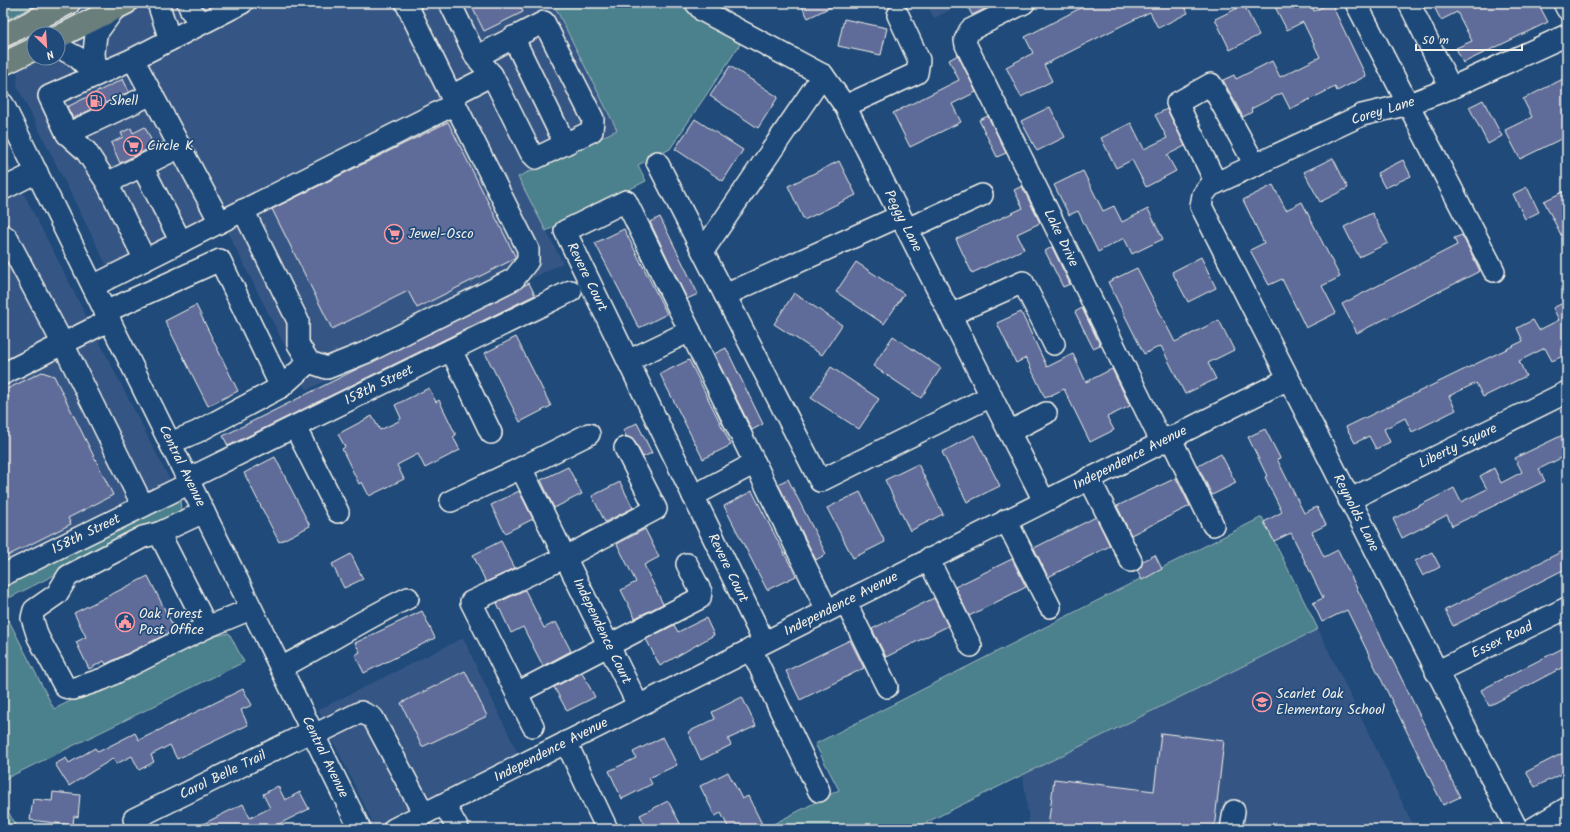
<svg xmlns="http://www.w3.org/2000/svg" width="1570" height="832" font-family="Kalam,sans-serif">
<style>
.built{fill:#365785}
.green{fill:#4c808d;stroke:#a0b8ba}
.building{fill:#5f6c99;stroke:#f4f1e8}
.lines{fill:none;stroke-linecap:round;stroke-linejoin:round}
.minor-casing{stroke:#f4f1e8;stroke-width:24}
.major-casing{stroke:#f4f1e8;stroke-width:25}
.minor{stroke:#1f4a7a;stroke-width:21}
.major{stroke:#6a7f7c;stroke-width:22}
.labels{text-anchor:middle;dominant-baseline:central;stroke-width:3.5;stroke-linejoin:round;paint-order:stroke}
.poi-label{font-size:14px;fill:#f4f1e8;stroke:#1f4a7a;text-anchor:start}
.street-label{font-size:14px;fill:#f4f1e8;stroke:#1f4a7a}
</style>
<rect width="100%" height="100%" fill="#1f4a7a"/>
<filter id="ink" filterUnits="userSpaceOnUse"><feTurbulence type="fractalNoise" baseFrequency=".025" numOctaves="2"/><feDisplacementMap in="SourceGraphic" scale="8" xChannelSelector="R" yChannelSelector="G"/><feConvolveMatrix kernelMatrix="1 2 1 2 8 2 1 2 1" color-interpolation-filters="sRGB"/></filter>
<g filter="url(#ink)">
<g class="built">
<polygon points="146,3 553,3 617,130 519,177 563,263 307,390 227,231 116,284 17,86 18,71 27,62 35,58 58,58 58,47"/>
<polygon points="926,3 964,3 934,18"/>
<polygon points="3,153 180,500 3,588"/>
<polygon points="1318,629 1415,829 1030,829 1023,775"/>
<polygon points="463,638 520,758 376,829 318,710"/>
</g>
<g class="green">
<polygon points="3,3 41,3 3,21"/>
<polygon points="553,3 687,3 741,43 670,149 638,165 646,181 546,231 518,177 617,130"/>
<polygon points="180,500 181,511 3,601 3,588"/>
<polygon points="1262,517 1318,629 913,829 764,829 839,790 815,744"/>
<polygon points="3,609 54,709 195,641 229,633 244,662 3,780"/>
<polygon points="3,801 17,829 3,829"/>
</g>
<g class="building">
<polygon points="470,3 519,3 523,12 484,31"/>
<polygon points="800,3 839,3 808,18"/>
<polygon points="976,3 997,3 972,15 968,7"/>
<polygon points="1090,3 1183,3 1188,13 1158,28 1150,12 1123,25 1044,65 1052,81 1021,97 1006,67 1033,53 1025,37"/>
<polygon points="1273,3 1311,3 1314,11 1331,3 1366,76 1337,91 1335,87 1290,109 1282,93 1251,109 1252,112 1243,117 1223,80 1234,75 1236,79 1272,61 1280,77 1320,57 1303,22 1287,30"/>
<polygon points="1432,3 1538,3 1548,22 1463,63 1456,48 1472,41 1457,12 1441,20"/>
<polygon points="1244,5 1259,35 1230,50 1215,19"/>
<polygon points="844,19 887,28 881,55 838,46"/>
<polygon points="958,55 976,92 952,104 961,122 910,147 893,113 959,80 949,60"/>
<polygon points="730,66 778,97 758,128 710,96"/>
<polygon points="1567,77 1567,136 1520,159 1505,130 1532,117 1523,99"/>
<polygon points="123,79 129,92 73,118 67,107"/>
<polygon points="1483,100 1502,136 1488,144 1469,107"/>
<polygon points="1050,107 1065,137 1037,151 1021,121"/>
<polygon points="1167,109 1185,146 1167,155 1176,171 1146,187 1132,160 1116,168 1101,138 1131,123 1144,149 1167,138 1155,115"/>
<polygon points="988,116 1006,153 997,157 979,120"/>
<polygon points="695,119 743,150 723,181 675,149"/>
<polygon points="448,122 516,258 417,308 408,291 332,329 272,209"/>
<polygon points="145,127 154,146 120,163 111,143 123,137 121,133 131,128 133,133"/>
<polygon points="1333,158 1348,188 1320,202 1304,172"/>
<polygon points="1403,160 1411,176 1385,188 1377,173"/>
<polygon points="839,161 856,195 804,220 788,186"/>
<polygon points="1083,171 1103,211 1114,206 1122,222 1148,209 1163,239 1132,254 1124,238 1098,252 1078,211 1069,215 1054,185"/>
<polygon points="1273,185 1286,210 1302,202 1340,277 1322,286 1336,313 1306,328 1282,279 1269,285 1250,250 1264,243 1243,200"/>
<polygon points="1022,186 1040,223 1017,234 1024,249 972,273 956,239 1023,208 1014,190"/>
<polygon points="1527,187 1539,212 1525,219 1513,194"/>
<polygon points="1567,190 1567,247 1544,201"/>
<polygon points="1372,213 1388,243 1359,257 1344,227"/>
<polygon points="660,217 698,294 687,299 650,222"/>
<polygon points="624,229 667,314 639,328 595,243"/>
<polygon points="1462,235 1480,271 1357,333 1342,304 1457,245 1454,238"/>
<polygon points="1052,247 1070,284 1063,287 1045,251"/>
<polygon points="1201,257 1216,288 1188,302 1172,272"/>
<polygon points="856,262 904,294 884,324 836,292"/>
<polygon points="1137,268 1175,342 1219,320 1234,350 1208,363 1216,379 1185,394 1161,346 1144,354 1108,282"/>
<polygon points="529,283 535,295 228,446 223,436"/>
<polygon points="794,293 842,325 822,355 774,324"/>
<polygon points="1567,301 1567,354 1552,361 1545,348 1519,361 1526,376 1483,397 1476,383 1449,396 1456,410 1412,432 1405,418 1384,429 1390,442 1376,449 1369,436 1355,443 1346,427 1523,341 1517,328 1533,320 1539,330 1559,320 1553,308"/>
<polygon points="196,305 238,391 208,406 165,321"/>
<polygon points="1082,308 1100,345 1093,348 1075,312"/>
<polygon points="1021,312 1047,367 1073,354 1086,382 1112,369 1130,406 1107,417 1114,430 1090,442 1064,389 1045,398 1026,358 1016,363 997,323"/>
<polygon points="893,336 941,368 921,398 873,366"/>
<polygon points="516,337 551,406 520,422 485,353"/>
<polygon points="726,348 763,424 752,430 714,354"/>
<polygon points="689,360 731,445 703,459 660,374"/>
<polygon points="831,367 879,399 859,429 811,398"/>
<polygon points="42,372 54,376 113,495 68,518 71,524 3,558 3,400 9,397 5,390"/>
<polygon points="429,388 436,402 439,400 456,435 453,437 460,450 425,468 418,454 416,455 397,465 404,479 369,496 362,482 359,484 342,449 345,447 338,434 372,416 380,430 399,421 401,418 395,405"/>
<polygon points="637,423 652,453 643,457 635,442 626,436 623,430"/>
<polygon points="1265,429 1280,458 1277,459 1304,513 1317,507 1326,525 1312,532 1324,557 1338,550 1460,797 1443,805 1347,610 1322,622 1313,603 1323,598 1291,533 1274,541 1264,522 1282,512 1265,477 1267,476 1248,437"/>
<polygon points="1567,433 1567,455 1539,469 1545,481 1452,526 1447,515 1402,538 1393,519 1454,488 1461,502 1487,489 1480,476 1494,468 1501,483 1522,472 1515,458"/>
<polygon points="974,435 1000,486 967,502 942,452"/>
<polygon points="1221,454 1236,483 1212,495 1198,466"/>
<polygon points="275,457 310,526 279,542 244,473"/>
<polygon points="918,464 943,514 910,531 885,480"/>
<polygon points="568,467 582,494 554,508 541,480"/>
<polygon points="1176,478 1190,506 1131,535 1117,506"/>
<polygon points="788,479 826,554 816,560 778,484"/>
<polygon points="620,482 633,508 605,522 592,496"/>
<polygon points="519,491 533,519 505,533 491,505"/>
<polygon points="752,491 796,576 767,590 724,506"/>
<polygon points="860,492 885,542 853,558 827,508"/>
<polygon points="1096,517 1110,546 1048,577 1034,548"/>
<polygon points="645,529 659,557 644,565 663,604 635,618 621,590 636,582 617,544"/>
<polygon points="501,541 515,568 486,582 473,555"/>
<polygon points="1567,549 1567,568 1453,626 1445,610"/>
<polygon points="1432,552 1440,567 1423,576 1415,561"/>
<polygon points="351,554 363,579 344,588 332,564"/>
<polygon points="1155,555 1162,569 1142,580 1137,571 1141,567 1143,561"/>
<polygon points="1012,559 1026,587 969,616 955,587"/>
<polygon points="148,576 175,630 106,664 104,661 89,669 76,642 86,637 74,613"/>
<polygon points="525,590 544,628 556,622 571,651 543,666 523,627 511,633 497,603"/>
<polygon points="934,598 948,626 886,657 872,629"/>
<polygon points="422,611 435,638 364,673 355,655 360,652 355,643"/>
<polygon points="706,618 714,635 660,666 646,639 674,625 678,632"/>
<polygon points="850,640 864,668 800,700 786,671"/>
<polygon points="1567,646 1567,665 1489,706 1481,690"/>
<polygon points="465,671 487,716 422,747 401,703"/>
<polygon points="582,673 595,697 567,711 554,687"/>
<polygon points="243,689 252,705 241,710 248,725 177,759 170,745 151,755 154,762 139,770 132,756 116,764 114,758 69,786 55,764 66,758 69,763 95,748 98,752 135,733 139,740"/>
<polygon points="742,697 756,726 728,739 731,745 701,760 688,732 715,719 712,712"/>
<polygon points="1161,733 1224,741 1214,829 1069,829 1048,827 1054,779 1154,791"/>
<polygon points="663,737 677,765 649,778 652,784 622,799 609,771 636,758 633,752"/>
<polygon points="1567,751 1567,771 1535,787 1526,772"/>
<polygon points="728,772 742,799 748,796 763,826 757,829 729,829 721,813 715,816 700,786"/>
<polygon points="278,786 285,800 300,792 309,809 269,829 193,829 243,804 250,818 270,808 263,794"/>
<polygon points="53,792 80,795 78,817 74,816 73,825 30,820 33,799 52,801"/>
<polygon points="668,801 683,829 647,829 640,815"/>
</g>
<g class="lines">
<g class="minor-casing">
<g id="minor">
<polyline points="158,3 170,40"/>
<polyline points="188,3 191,11 202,23"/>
<polyline points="450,3 476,57"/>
<polyline points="696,3 703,11 823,75 845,106 1044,501"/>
<polyline points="1024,3 970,30 965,40 966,45 1161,441"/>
<polyline points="1356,3 1494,271"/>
<polyline points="1409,3 1451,88"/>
<polyline points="1564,3 1567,9"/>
<polygon points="544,22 593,119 592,131 536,158 531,153 492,75 476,57"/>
<polyline points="513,37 565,144"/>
<polyline points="58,47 77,57 96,75 94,53 96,34 115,8"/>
<polyline points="133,59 49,96 67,134 86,151 107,183 180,147"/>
<polyline points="451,96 492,75"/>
<polyline points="3,104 360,829"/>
<polyline points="845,106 917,73 919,60 898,15"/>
<polyline points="67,134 152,94"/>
<polyline points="657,162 820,481 991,396"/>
<polyline points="142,166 181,242"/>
<polyline points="107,183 145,260"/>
<polyline points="1216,183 1177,103 1211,84 1255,165"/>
<polyline points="3,189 37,172"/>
<polyline points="243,210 298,321 298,344 309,362 327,368 367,352 514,279 528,261 528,249 455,104"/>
<polyline points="220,222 133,59 242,3"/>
<polyline points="907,229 982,195"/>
<polyline points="3,235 7,238 63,344 143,506"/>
<polyline points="703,251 823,75"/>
<polyline points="93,286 455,104 406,3"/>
<polyline points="725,295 900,216"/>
<polyline points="105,312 220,260 281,387 197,432 170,443"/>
<polyline points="950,315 1023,282 1054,344"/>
<polyline points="451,350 491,433"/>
<polyline points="628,361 690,331"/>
<polyline points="3,374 110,320"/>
<polyline points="281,387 309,362"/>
<polyline points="295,427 338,512"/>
<polyline points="1009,432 1046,413"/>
<polyline points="589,434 521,468 638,705"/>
<polyline points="1170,437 1213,525"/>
<polyline points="1089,478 1131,561"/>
<polyline points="188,479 571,291"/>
<polyline points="693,496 755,463"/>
<polyline points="1349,500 1567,392"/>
<polyline points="451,501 521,468"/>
<polyline points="204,512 159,533 143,537 68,576 57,594 34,610 32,618 38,637 65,687 73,689 103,679 207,627 251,609"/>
<polyline points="1006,520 1050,607"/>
<polyline points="159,533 207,627"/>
<polyline points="928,559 971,646"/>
<polyline points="3,575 190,483"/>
<polyline points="845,601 887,687"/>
<polyline points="764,642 565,231 626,201 827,610"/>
<polyline points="751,649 819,791"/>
<path d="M281,668C324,645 364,619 408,598"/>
<polyline points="1436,672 1567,608"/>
<polyline points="517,693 700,598 701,592 687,564"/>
<polyline points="533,726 471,602 566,557 656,509 625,448"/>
<polyline points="314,735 361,712 373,718 424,814"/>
<polyline points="566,742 607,829"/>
<polyline points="444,804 458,829"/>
<polyline points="134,819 312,731"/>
<polyline points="394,829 1288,379"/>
<polyline points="1231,829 1234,811"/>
<polyline points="1517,829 1201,206 1203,195 1210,186 1362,115 1409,104 1451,88 1567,35"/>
<polyline points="1532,829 1567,808"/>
</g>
</g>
<g class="major-casing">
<g id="major">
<polyline points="3,36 69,3"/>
<polyline points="58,37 126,3"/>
<polyline points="3,64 34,49"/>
</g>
</g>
<use href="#minor" class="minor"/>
<use href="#major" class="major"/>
</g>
</g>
<defs>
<g id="fuel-ring" transform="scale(1)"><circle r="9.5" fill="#1f4a7a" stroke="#ff9aa2" stroke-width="1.5"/><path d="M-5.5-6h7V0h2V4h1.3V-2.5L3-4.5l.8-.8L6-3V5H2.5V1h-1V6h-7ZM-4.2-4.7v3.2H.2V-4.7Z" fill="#ff9aa2"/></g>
<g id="supermarket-ring" transform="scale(1)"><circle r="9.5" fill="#1f4a7a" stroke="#ff9aa2" stroke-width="1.5"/><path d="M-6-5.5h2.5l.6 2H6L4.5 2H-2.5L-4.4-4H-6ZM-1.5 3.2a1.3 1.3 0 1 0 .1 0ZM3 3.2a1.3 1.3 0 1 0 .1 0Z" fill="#ff9aa2"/></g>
<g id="civic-ring" transform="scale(1)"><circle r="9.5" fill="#1f4a7a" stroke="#ff9aa2" stroke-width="1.5"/><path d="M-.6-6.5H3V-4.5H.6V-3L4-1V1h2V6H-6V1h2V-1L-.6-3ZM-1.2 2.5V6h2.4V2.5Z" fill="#ff9aa2"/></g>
<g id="school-ring" transform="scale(1)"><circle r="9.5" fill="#1f4a7a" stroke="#ff9aa2" stroke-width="1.5"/><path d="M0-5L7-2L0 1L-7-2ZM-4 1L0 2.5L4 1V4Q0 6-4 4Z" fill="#ff9aa2"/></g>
</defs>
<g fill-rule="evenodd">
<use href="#fuel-ring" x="96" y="101"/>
<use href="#supermarket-ring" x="133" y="146"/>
<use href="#supermarket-ring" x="394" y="234"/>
<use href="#civic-ring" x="125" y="622"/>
<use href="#school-ring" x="1262" y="702"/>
</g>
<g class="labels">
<g class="poi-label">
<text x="110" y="101">Shell</text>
<text x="147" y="146">Circle K</text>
<text x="408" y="234">Jewel-Osco</text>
<text x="139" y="614">Oak Forest<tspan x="139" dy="16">Post Office</tspan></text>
<text x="1276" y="694">Scarlet Oak<tspan x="1276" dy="16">Elementary School</tspan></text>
</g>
<g class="street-label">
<text transform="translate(1383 111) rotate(-17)">Corey Lane</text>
<text transform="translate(903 221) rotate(63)">Peggy Lane</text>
<text transform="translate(1061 238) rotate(64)">Lake Drive</text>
<text transform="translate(587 277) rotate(64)">Revere Court</text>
<text transform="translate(379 385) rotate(-26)">158th Street</text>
<text transform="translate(1458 446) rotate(-26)">Liberty Square</text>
<text transform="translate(1130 458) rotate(-27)">Independence Avenue</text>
<text transform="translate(182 466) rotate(64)">Central Avenue</text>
<text transform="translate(1356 513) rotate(63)">Reynolds Lane</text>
<text transform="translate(86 534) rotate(-26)">158th Street</text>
<text transform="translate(728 568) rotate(64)">Revere Court</text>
<text transform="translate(841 604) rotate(-27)">Independence Avenue</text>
<text transform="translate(602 631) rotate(64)">Independence Court</text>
<text transform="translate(1502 640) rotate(-26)">Essex Road</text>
<text transform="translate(551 750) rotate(-27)">Independence Avenue</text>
<text transform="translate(325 757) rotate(64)">Central Avenue</text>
<text transform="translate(223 775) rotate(-26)">Carol Belle Trail</text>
</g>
</g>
<rect width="1570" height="832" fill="none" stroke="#1f4a7a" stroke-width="16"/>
<rect x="8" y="8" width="1554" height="816" fill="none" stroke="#f4f1e8" stroke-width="1.5" filter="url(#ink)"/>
<g transform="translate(46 46) rotate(155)"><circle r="19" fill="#1f4a7a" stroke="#748da6"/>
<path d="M0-3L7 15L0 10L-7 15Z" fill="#ff9aa2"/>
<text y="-6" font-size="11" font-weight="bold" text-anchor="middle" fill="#f4f1e8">N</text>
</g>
<path d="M1416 44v6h106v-6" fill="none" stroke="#f4f1e8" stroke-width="2"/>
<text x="1422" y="44" font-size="12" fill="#f4f1e8" stroke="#1f4a7a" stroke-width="3" paint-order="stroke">50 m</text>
</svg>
